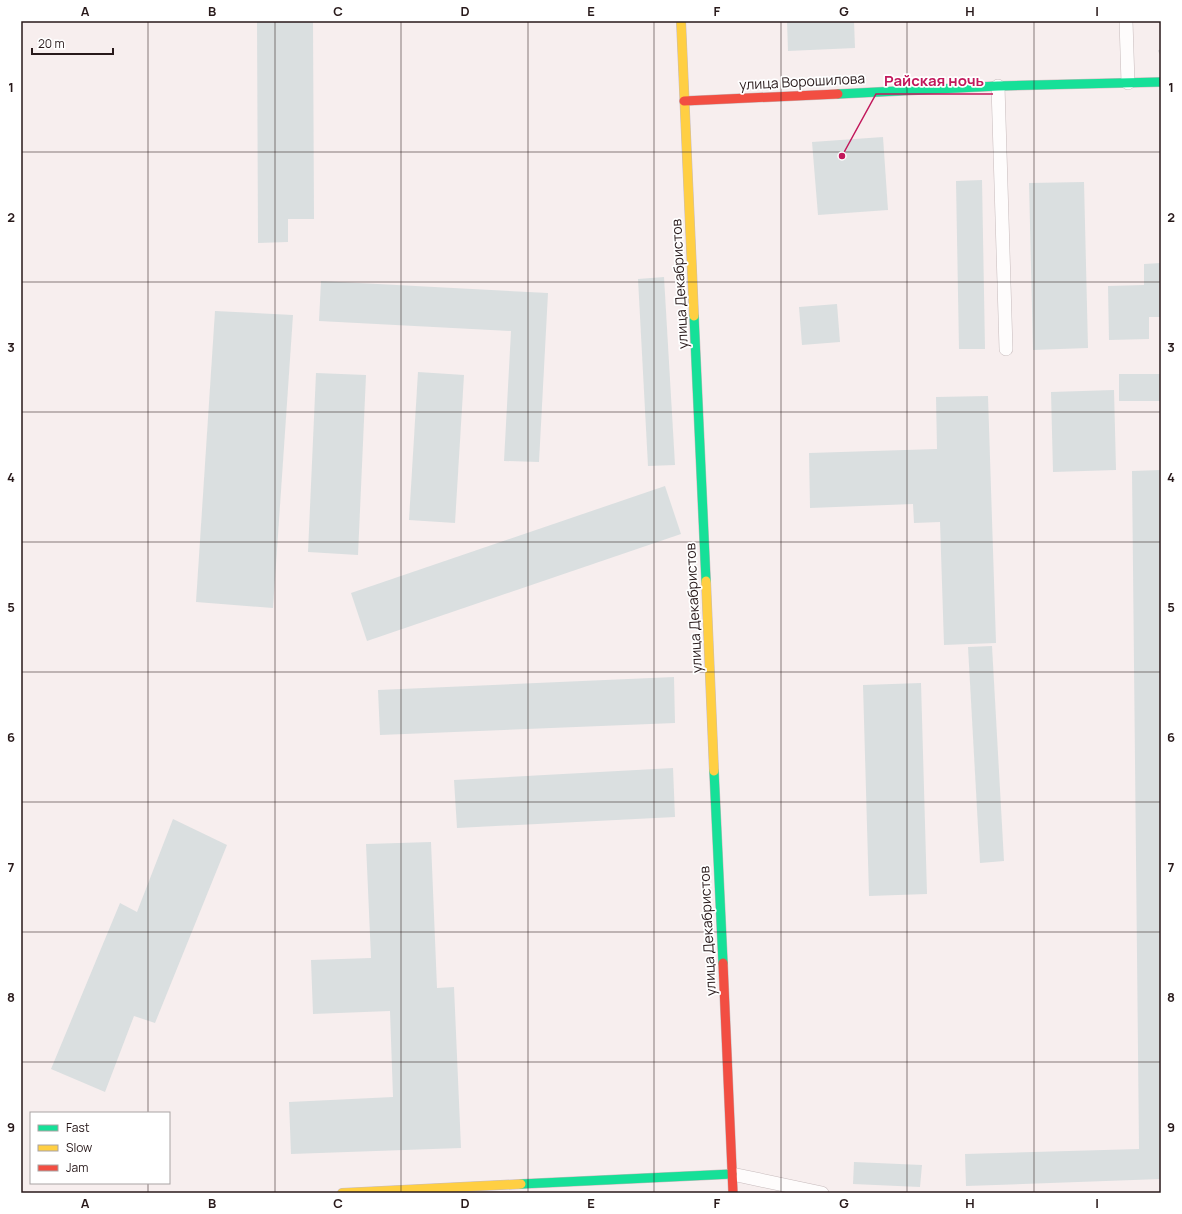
<svg xmlns="http://www.w3.org/2000/svg" width="1182" height="1214" font-family="Manrope,sans-serif">
<style>
.building{fill:#dadfe0}
.lines{fill:none;stroke-linecap:round;stroke-linejoin:round}
.lane-casing{stroke:#c7bbbc;stroke-width:14}
.fast-casing{stroke:#c7bbbc;stroke-width:10}
.slow-casing{stroke:#c7bbbc;stroke-width:10}
.jam-casing{stroke:#c7bbbc;stroke-width:10}
.path{stroke:#d9d5d6;stroke-width:2.5;stroke-dasharray:4 2;stroke-linecap:butt}
.lane{stroke:#fefcfc;stroke-width:13}
.fast{stroke:#16e098;stroke-width:9}
.slow{stroke:#ffcf43;stroke-width:9}
.jam{stroke:#f24e42;stroke-width:9}
.grid{fill:none;stroke:#28191a;stroke-width:1;stroke-opacity:0.55}
.labels{text-anchor:middle;dominant-baseline:central;stroke-width:3.5;stroke-linejoin:round;paint-order:stroke}
.street-label{font-size:14px;fill:#28191a;stroke:#fff}
.leader{fill:none;stroke:#c2185b;stroke-width:1.5}
.callout-dot{fill:#c2185b;stroke:#fff;stroke-width:1.5}
.callout-label{font-size:15px;text-anchor:middle;font-weight:bold;fill:#c2185b;stroke:#fff;stroke-width:3.5;stroke-linejoin:round;paint-order:stroke}
.neatline{fill:none;stroke:#28191a;stroke-width:1.5}
.grid-label{font-size:13px;text-anchor:middle;font-weight:bold;fill:#28191a}
</style>
<rect width="100%" height="100%" fill="#f7eeee"/>
<g class="building">
<polygon points="257,21 313,21 314,219 288,219 288,242 258,243"/>
<polygon points="787,21 854,21 855,48 788,51"/>
<polygon points="883,137 888,210 818,215 812,142"/>
<polygon points="982,180 985,349 959,349 956,181"/>
<polygon points="1084,182 1088,348 1033,350 1029,183"/>
<polygon points="1161,263 1161,317 1149,317 1149,339 1109,340 1108,286 1144,285 1144,264"/>
<polygon points="664,277 675,465 648,466 638,279"/>
<polygon points="321,281 548,293 539,462 504,461 511,331 319,321"/>
<polygon points="837,304 840,342 802,345 799,307"/>
<polygon points="215,311 293,315 273,608 196,602"/>
<polygon points="418,372 464,375 455,523 409,520"/>
<polygon points="316,373 366,375 358,555 308,552"/>
<rect x="1119" y="374" width="42" height="27"/>
<polygon points="1114,390 1116,470 1053,472 1051,392"/>
<polygon points="988,396 996,643 944,645 940,522 914,523 913,504 810,508 809,453 937,449 936,397"/>
<polygon points="1161,470 1161,1179 966,1186 965,1154 1139,1149 1132,471"/>
<polygon points="665,486 681,534 367,641 351,593"/>
<polygon points="992,646 1004,861 980,863 968,647"/>
<polygon points="674,677 675,723 380,735 378,690"/>
<polygon points="921,683 927,894 869,896 863,685"/>
<polygon points="673,768 675,817 457,828 454,780"/>
<polygon points="173,819 227,845 155,1023 134,1016 105,1092 51,1069 120,903 137,912"/>
<polygon points="431,842 437,988 454,987 461,1148 291,1154 289,1102 393,1097 390,1011 313,1014 311,960 371,958 366,844"/>
<polygon points="854,1162 922,1165 920,1187 853,1184"/>
</g>
<g class="lines">
<g class="lane-casing">
<g id="lane">
<polyline points="1126,21 1128,83"/>
<polyline points="998,86 1006,349"/>
<polyline points="732,1174 822,1193"/>
</g>
</g>
<g class="fast-casing">
<g id="fast">
<polyline points="838,94 998,86 1161,82"/>
<polyline points="694,316 706,581"/>
<polyline points="714,771 723,963"/>
<polyline points="521,1184 732,1174"/>
</g>
</g>
<g class="slow-casing">
<g id="slow">
<polyline points="681,21 694,316"/>
<polyline points="706,581 714,771"/>
<polyline points="342,1193 521,1184"/>
</g>
</g>
<g class="jam-casing">
<g id="jam">
<polyline points="684,101 838,94"/>
<polyline points="723,963 733,1193"/>
</g>
</g>
<polyline class="path" points="1159,50 1161,54"/>
<use href="#lane" class="lane"/>
<use href="#fast" class="fast"/>
<use href="#slow" class="slow"/>
<use href="#jam" class="jam"/>
</g>
<path class="grid" d="M148,21V1113M275,21V1193M401,21V1193M528,21V1193M654,21V1193M781,21V1193M907,21V1193M1034,21V1193M21,152H1161M21,282H1161M21,412H1161M21,542H1161M21,672H1161M21,802H1161M21,932H1161M21,1062H1161M148,1183V1193"/>
<g class="labels">
<g class="street-label">
<text transform="translate(802 81) rotate(-3)">улица Ворошилова</text>
<text transform="translate(679 284) rotate(-93)">улица Декабристов</text>
<text transform="translate(693 608) rotate(-93)">улица Декабристов</text>
<text transform="translate(707 931) rotate(-93)">улица Декабристов</text>
</g>
</g>
<path class="leader" d="M842 156L876 94H993"/>
<circle class="callout-dot" cx="842" cy="156" r="4"/>
<g class="callout-label">
<text x="934" y="86">Райская ночь</text>
</g>
<rect width="1182" height="1214" fill="none" stroke="#ffffff" stroke-width="44"/>
<rect x="30" y="1112" width="140" height="72" fill="#ffffff" stroke="#a9a3a3"/>
<rect x="38" y="1125" width="20" height="6" fill="#16e098" stroke="#a9a3a3"/>
<text x="66" y="1132" font-size="12" fill="#28191a">Fast</text>
<rect x="38" y="1145" width="20" height="6" fill="#ffcf43" stroke="#a9a3a3"/>
<text x="66" y="1152" font-size="12" fill="#28191a">Slow</text>
<rect x="38" y="1165" width="20" height="6" fill="#f24e42" stroke="#a9a3a3"/>
<text x="66" y="1172" font-size="12" fill="#28191a">Jam</text>
<path d="M32 48v6h81v-6" fill="none" stroke="#28191a" stroke-width="2"/>
<text x="38" y="48" font-size="12" fill="#28191a" stroke="#ffffff" stroke-width="3" paint-order="stroke">20 m</text>
<rect x="22" y="22" width="1138" height="1170" class="neatline"/>
<g class="grid-label">
<text x="85" y="16">A</text>
<text x="212" y="16">B</text>
<text x="338" y="16">C</text>
<text x="465" y="16">D</text>
<text x="591" y="16">E</text>
<text x="717" y="16">F</text>
<text x="844" y="16">G</text>
<text x="970" y="16">H</text>
<text x="1097" y="16">I</text>
<text x="11" y="92">1</text>
<text x="1171" y="92">1</text>
<text x="11" y="222">2</text>
<text x="1171" y="222">2</text>
<text x="11" y="352">3</text>
<text x="1171" y="352">3</text>
<text x="11" y="482">4</text>
<text x="1171" y="482">4</text>
<text x="11" y="612">5</text>
<text x="1171" y="612">5</text>
<text x="11" y="742">6</text>
<text x="1171" y="742">6</text>
<text x="11" y="872">7</text>
<text x="1171" y="872">7</text>
<text x="11" y="1002">8</text>
<text x="1171" y="1002">8</text>
<text x="11" y="1132">9</text>
<text x="1171" y="1132">9</text>
<text x="85" y="1208">A</text>
<text x="212" y="1208">B</text>
<text x="338" y="1208">C</text>
<text x="465" y="1208">D</text>
<text x="591" y="1208">E</text>
<text x="717" y="1208">F</text>
<text x="844" y="1208">G</text>
<text x="970" y="1208">H</text>
<text x="1097" y="1208">I</text>
</g>
</svg>
